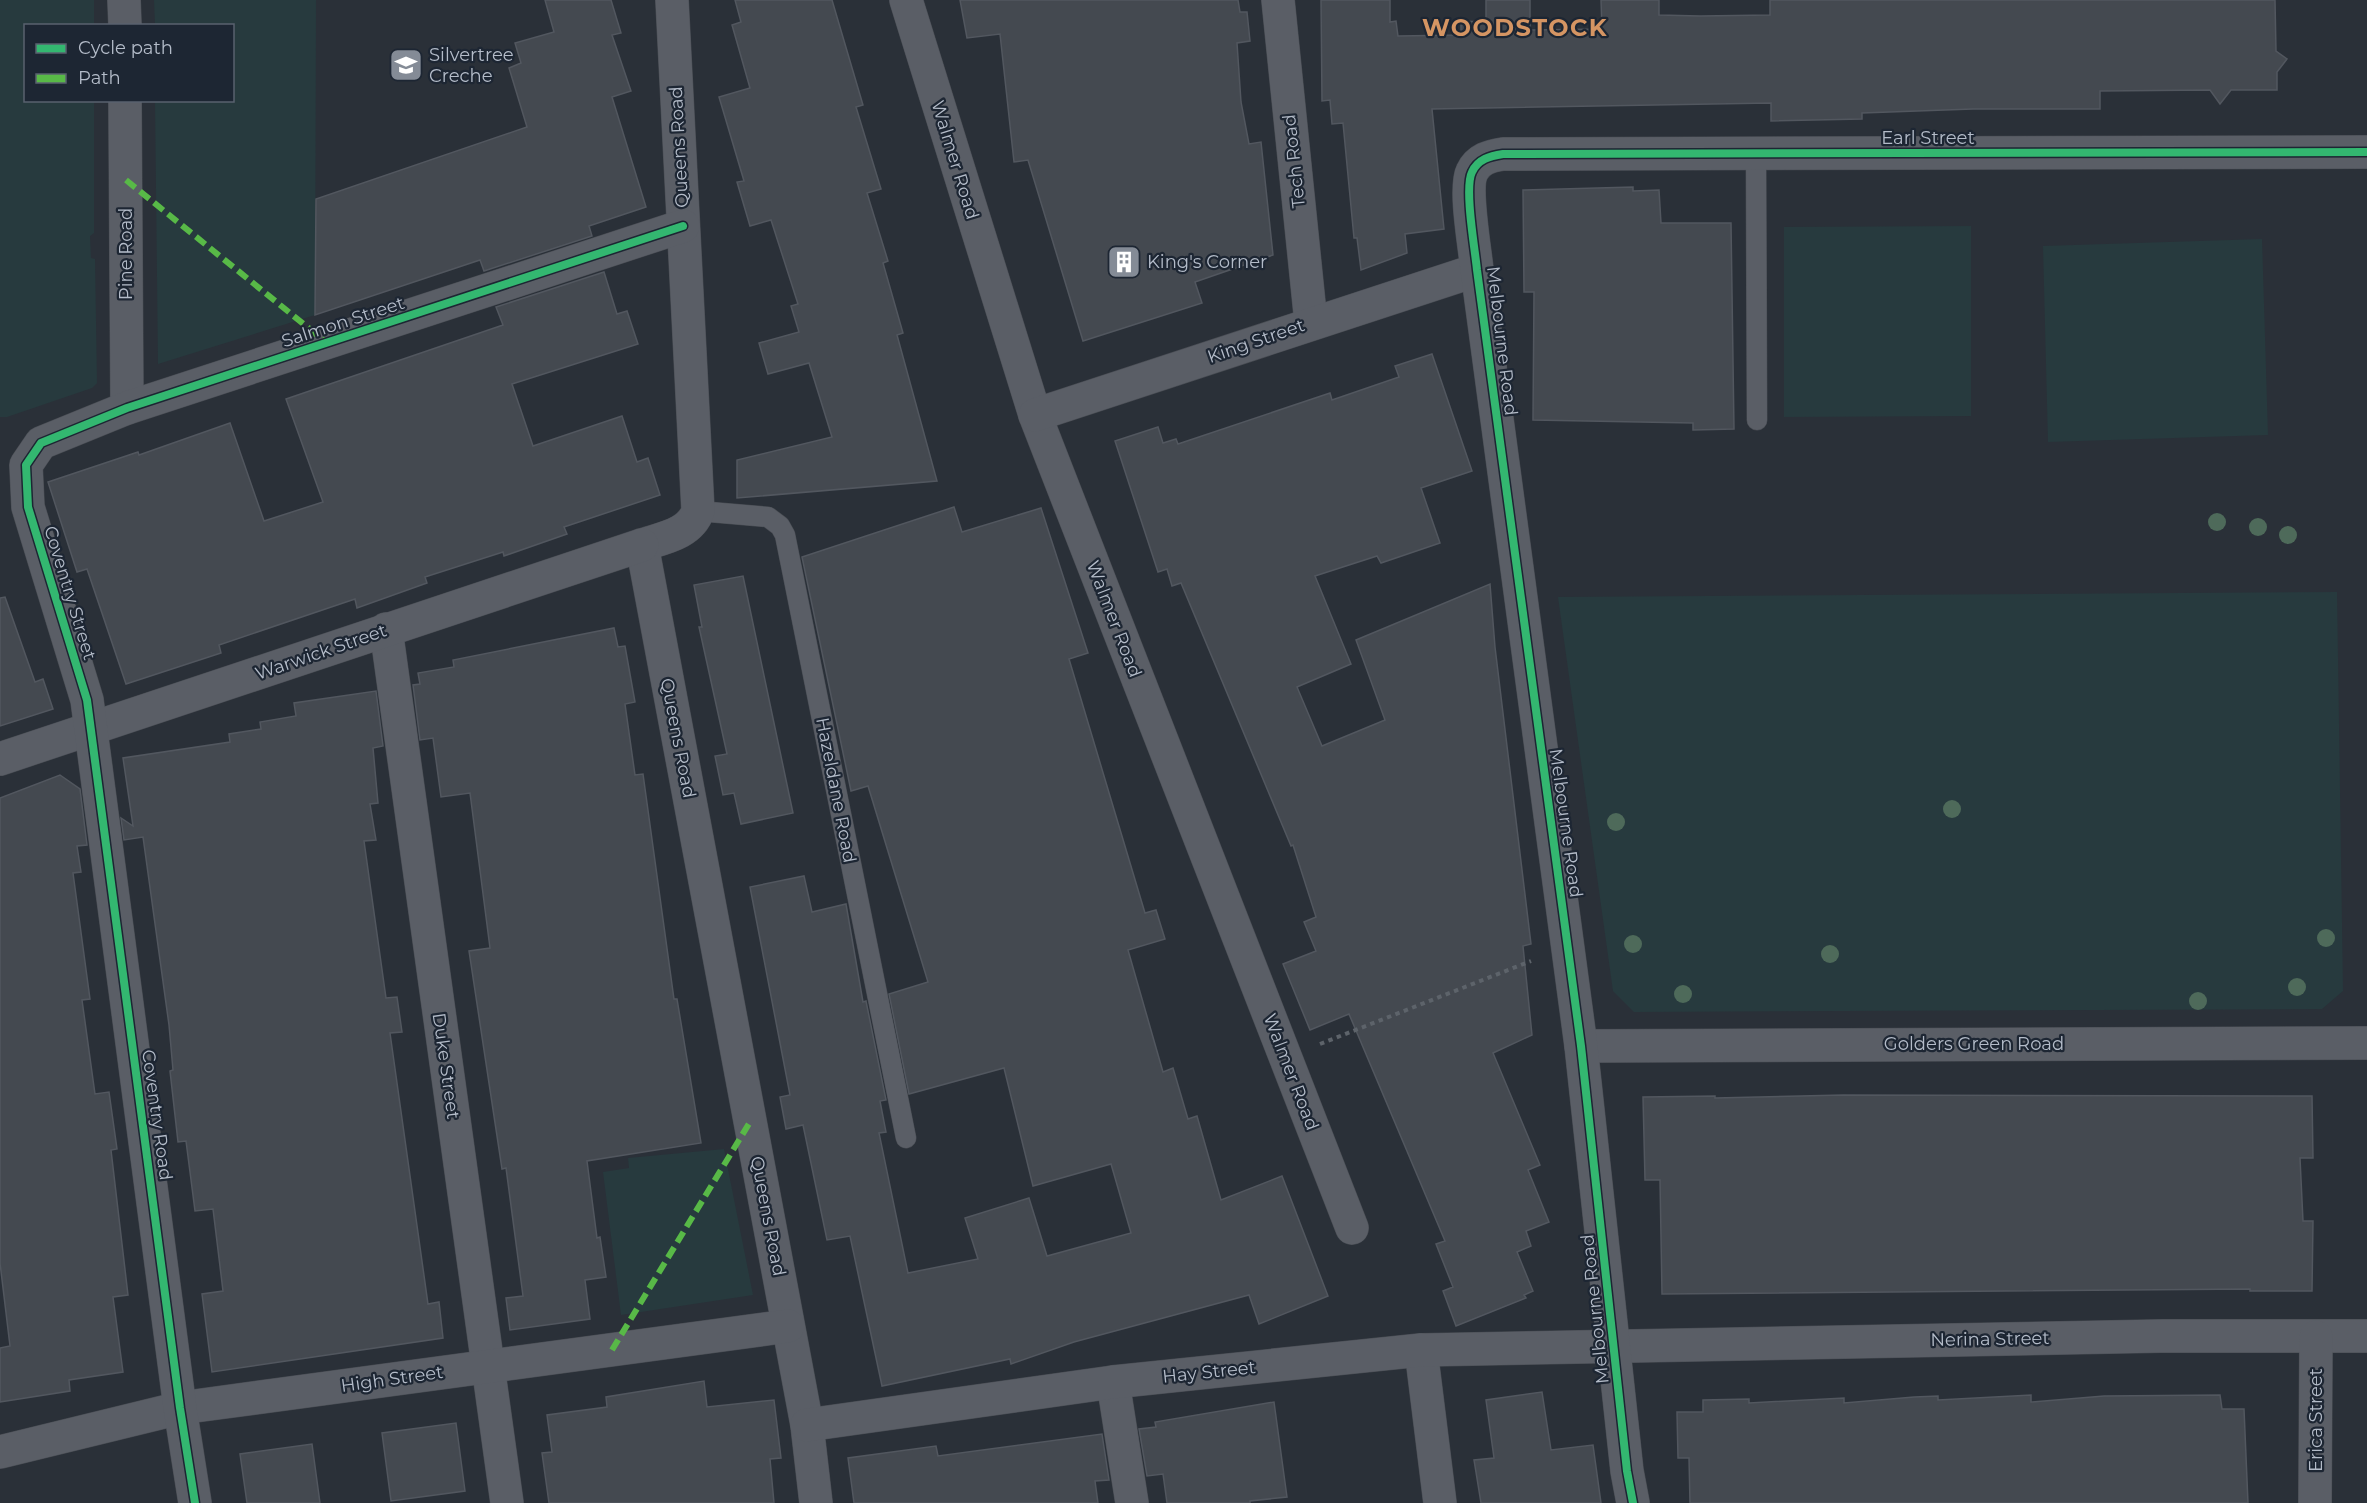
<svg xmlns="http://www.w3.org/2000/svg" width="2367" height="1503" font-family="Montserrat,sans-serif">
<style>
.green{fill:#273a3e}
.building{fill:#444950;stroke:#52575f;stroke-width:1.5}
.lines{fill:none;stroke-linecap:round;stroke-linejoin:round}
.lane-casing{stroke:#484c53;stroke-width:21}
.street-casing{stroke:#484c53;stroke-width:34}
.path{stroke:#5d636a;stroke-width:4;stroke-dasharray:4.5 4.5;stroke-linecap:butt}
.lane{stroke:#5a5e66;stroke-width:20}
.street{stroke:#5a5e66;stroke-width:33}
.quiet{stroke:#58b947;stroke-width:6;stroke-dasharray:12 6;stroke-linecap:butt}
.cycleway-casing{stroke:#1d2633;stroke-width:11}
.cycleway{stroke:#33b770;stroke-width:8}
.tree{fill:#4e6a5a}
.labels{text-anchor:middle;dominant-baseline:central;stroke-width:4.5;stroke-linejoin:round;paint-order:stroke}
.poi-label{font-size:18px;fill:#b4bcc9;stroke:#1d2633;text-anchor:start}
.street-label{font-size:18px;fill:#b4bcc9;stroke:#1d2633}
.district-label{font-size:24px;font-weight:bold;letter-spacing:1.5px;fill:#d59563;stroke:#1d2633}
</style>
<rect width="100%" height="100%" fill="#2a3038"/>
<g class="green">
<polygon points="0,0 94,0 94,25 26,26 26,100 94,101 94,233 90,236 91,258 95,259 97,383 92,388 7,417 0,417"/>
<polygon points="154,0 316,0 315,315 158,364 155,101 232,100 232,26 155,25"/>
<polygon points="1971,226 1971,416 1784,417 1784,227"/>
<polygon points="2262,239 2268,435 2048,442 2043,246"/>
<polygon points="2337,592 2343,991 2322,1009 1634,1012 1613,991 1558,597"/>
<polygon points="724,1149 753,1295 621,1315 603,1172 629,1168 628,1158"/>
</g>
<g class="building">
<polygon points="545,0 611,0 621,33 612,35 631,91 612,97 646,207 589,226 592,236 484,271 480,260 315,315 316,199 527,127 509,68 521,63 515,43 554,32"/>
<polygon points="735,0 832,0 863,105 856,107 881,189 867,193 888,261 883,263 903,333 897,335 937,481 737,498 737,460 832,437 809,363 768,374 759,343 799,332 791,306 798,304 771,220 750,226 737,182 744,181 719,97 750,88 732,25 741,22"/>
<polygon points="960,0 1238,0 1240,12 1247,12 1250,41 1237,43 1241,102 1249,144 1261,142 1273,255 1195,282 1202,303 1083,341 1028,160 1014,162 1000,34 967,38"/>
<polygon points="1321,0 1390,0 1390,22 1396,21 1398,36 1461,35 1461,21 1486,22 1486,0 1530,0 1530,30 1602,29 1601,0 1659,0 1659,15 1700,16 1770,15 1770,0 2275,0 2276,51 2287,59 2277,72 2277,90 2231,90 2220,104 2210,90 2100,91 2100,109 1973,109 1862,113 1862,119 1771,121 1771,103 1432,109 1444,229 1405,234 1407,253 1361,270 1357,238 1354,238 1343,123 1332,124 1330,100 1322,101"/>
<polygon points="1633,187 1633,191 1659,190 1661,223 1731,223 1734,429 1693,430 1693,423 1533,420 1534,292 1524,292 1523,190"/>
<polygon points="604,272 617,314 627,311 638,344 512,384 533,446 622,416 637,462 648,458 660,495 564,527 567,534 504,556 503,552 425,577 427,583 357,608 355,599 219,645 221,653 126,684 87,569 77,572 48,482 138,452 139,455 230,423 264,521 323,502 286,399 503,325 496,307"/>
<polygon points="1432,354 1472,471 1421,488 1440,543 1381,563 1377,556 1315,576 1351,664 1297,687 1322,746 1385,720 1356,640 1490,584 1495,647 1531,944 1523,946 1532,1035 1493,1053 1540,1165 1528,1170 1549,1222 1526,1231 1531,1246 1517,1252 1533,1291 1524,1295 1526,1298 1456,1326 1443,1291 1453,1287 1436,1244 1445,1241 1349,1014 1310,1030 1283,964 1316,951 1304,922 1316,917 1293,845 1291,846 1181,583 1172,586 1167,569 1158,572 1115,441 1158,427 1163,443 1176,439 1178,444 1330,393 1332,400 1399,377 1395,366"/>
<polygon points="954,507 962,532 1041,508 1088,653 1069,659 1145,913 1156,910 1165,939 1128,950 1163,1072 1173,1068 1188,1119 1197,1116 1221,1200 1282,1176 1328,1296 1259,1324 1249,1295 1074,1342 1011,1364 1010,1359 882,1386 850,1236 827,1240 803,1125 786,1129 780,1097 790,1095 750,887 804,876 812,912 846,904 863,1002 866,1001 886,1100 880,1101 886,1132 879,1133 908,1273 978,1259 965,1218 1029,1198 1047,1256 1131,1233 1111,1164 1033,1186 1004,1068 909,1094 889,994 928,982 868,786 851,791 802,557"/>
<polygon points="743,576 793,813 741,824 734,793 723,795 715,756 727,754 699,627 702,627 694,585"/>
<polygon points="5,597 35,682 43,679 53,709 0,726 0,598"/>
<polygon points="614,628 618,647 625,646 635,702 625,704 635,775 643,774 674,999 677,999 701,1143 587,1161 597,1238 600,1237 606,1277 585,1280 590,1319 510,1330 506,1298 523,1296 506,1168 502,1169 469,951 490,948 470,793 441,797 433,738 420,740 413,685 420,684 418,673 454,667 453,660"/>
<polygon points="376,691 383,746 373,748 378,803 370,804 376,840 364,841 386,998 397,997 402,1032 390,1033 428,1304 439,1302 443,1338 212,1372 202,1294 223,1291 213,1209 195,1211 186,1141 178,1142 170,1071 173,1070 169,1025 143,837 124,840 121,818 133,826 123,758 230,742 229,734 261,729 260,722 296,716 294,703"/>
<polygon points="60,775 80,789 87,845 77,846 81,872 73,873 90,999 82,1000 95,1094 109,1092 117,1149 111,1150 128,1295 113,1297 123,1372 69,1380 70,1391 0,1402 0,1348 10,1346 0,1263 0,798"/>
<polygon points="1843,1095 2312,1096 2313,1158 2300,1158 2303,1221 2313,1221 2312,1291 2250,1291 2250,1289 1662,1294 1660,1180 1645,1180 1643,1097 1715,1096 1715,1098"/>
<polygon points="704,1381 707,1407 774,1400 781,1458 770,1459 774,1503 549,1503 542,1453 552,1452 547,1415 607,1407 606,1397"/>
<polygon points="1542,1392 1551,1450 1593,1445 1601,1503 1481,1503 1474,1460 1494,1458 1486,1400"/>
<polygon points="2031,1395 2031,1402 2104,1396 2220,1395 2222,1409 2244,1409 2248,1503 1690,1503 1689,1458 1678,1458 1677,1412 1703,1412 1703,1400 1749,1399 1749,1403 1844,1398 1844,1403 1914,1397 1938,1396 1938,1400"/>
<polygon points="1274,1402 1287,1497 1250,1501 1250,1503 1167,1503 1163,1474 1147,1476 1139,1429 1156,1427 1155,1422"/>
<polygon points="456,1423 465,1491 391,1501 382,1433"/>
<polygon points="1102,1434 1109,1480 1095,1481 1098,1503 854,1503 848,1458 936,1446 938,1456"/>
<polygon points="312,1444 320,1503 247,1503 240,1454"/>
</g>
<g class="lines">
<g class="lane-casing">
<g id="lane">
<polyline points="1756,153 1757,420"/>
<polyline points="698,511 768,517 780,526 785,535 906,1138"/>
</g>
</g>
<g class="street-casing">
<g id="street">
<polyline points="124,0 125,26"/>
<path d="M672,0L698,511C690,534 663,538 642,545L807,1425L816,1503"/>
<polyline points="906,0 1035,415 1352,1228"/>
<polyline points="1278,0 1311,323"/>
<polyline points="125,100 127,408"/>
<polyline points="1035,415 1477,270"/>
<polyline points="386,629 507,1503"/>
<polyline points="0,759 642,545"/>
<polyline points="1581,1046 2367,1043"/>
<polyline points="1421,1350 1440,1503"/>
<polyline points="1113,1382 1132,1503"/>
<polyline points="807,1425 1113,1382 1421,1350 2162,1336 2367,1336"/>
<polyline points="0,1452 180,1408 788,1326"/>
<polyline points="195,1503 180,1408 87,700 28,507 26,465 41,443 127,408 683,226"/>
<path d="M1633,1503L1627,1471L1581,1046L1477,270C1475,249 1464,188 1472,172C1478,159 1490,156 1503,154L2367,152"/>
<polyline points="2315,1503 2316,1337"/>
</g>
</g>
<polyline class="path" points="1320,1044 1531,961"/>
<use href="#lane" class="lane"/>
<use href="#street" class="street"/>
<g class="quiet">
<polyline points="126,180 327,343"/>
<polyline points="612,1350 750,1122"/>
</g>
<g class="cycleway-casing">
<g id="cycleway">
<polyline points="195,1503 180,1408 87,700 28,507 26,465 41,443 127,408 683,226"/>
<path d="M1633,1503L1627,1471L1581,1046L1477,270C1475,249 1464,188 1472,172C1478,159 1490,156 1503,154L2367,152"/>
</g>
</g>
<use href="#cycleway" class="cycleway"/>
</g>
<g class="tree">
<circle cx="2217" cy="522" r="9"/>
<circle cx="2258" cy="527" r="9"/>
<circle cx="2288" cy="535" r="9"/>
<circle cx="1952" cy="809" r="9"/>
<circle cx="1616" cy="822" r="9"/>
<circle cx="2326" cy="938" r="9"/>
<circle cx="1633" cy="944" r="9"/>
<circle cx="1830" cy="954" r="9"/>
<circle cx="2297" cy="987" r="9"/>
<circle cx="1683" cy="994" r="9"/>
<circle cx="2198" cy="1001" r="9"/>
</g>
<defs>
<g id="school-square" transform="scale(1.725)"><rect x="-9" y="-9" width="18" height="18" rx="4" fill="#848b96" stroke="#1d2633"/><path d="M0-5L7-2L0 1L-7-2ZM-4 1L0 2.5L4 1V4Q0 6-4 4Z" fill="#fff"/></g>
<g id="building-square" transform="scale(1.725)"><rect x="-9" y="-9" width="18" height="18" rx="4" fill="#848b96" stroke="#1d2633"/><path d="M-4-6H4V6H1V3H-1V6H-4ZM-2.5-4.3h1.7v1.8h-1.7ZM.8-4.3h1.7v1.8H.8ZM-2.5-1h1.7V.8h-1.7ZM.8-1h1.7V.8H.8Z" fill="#fff"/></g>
</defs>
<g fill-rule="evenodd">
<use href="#school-square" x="406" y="65"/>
<use href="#building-square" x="1124" y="262"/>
</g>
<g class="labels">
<g class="poi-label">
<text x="429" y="55">Silvertree<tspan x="429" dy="21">Creche</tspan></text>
<text x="1147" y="262">King's Corner</text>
</g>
<g class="street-label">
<text x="1928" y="138">Earl Street</text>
<text transform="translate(679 147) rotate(-93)">Queens Road</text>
<text transform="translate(955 160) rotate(73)">Walmer Road</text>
<text transform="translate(1294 161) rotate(-96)">Tech Road</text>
<text transform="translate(126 254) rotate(-90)">Pine Road</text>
<text transform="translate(343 322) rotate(-18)">Salmon Street</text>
<text transform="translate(1256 341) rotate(-19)">King Street</text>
<text transform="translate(1502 341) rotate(83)">Melbourne Road</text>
<text transform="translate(70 593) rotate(73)">Coventry Street</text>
<text transform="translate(1114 619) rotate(69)">Walmer Road</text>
<text transform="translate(321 652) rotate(-19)">Warwick Street</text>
<text transform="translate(678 738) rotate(79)">Queens Road</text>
<text transform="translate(836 790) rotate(79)">Hazeldane Road</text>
<text transform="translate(1566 823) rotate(82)">Melbourne Road</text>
<text x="1974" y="1044">Golders Green Road</text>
<text transform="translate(446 1066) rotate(82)">Duke Street</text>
<text transform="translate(1291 1072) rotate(69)">Walmer Road</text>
<text transform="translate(157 1115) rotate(82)">Coventry Road</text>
<text transform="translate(768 1216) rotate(79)">Queens Road</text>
<text transform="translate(1595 1309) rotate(-96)">Melbourne Road</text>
<text transform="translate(1990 1339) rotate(-1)">Nerina Street</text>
<text transform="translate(1209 1372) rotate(-6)">Hay Street</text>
<text transform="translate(392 1379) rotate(-8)">High Street</text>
<text transform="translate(2316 1420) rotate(-90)">Erica Street</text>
</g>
<g class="district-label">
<text x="1515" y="27">WOODSTOCK</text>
</g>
</g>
<rect x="24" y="24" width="210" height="78" fill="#1d2633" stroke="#59626f" stroke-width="1.5"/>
<rect x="36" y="44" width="30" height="9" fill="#33b770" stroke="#59626f" stroke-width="1.5"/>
<text x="78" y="54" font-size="18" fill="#b4bcc9">Cycle path</text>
<rect x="36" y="74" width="30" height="9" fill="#58b947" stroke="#59626f" stroke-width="1.5"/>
<text x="78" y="84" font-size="18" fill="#b4bcc9">Path</text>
</svg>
